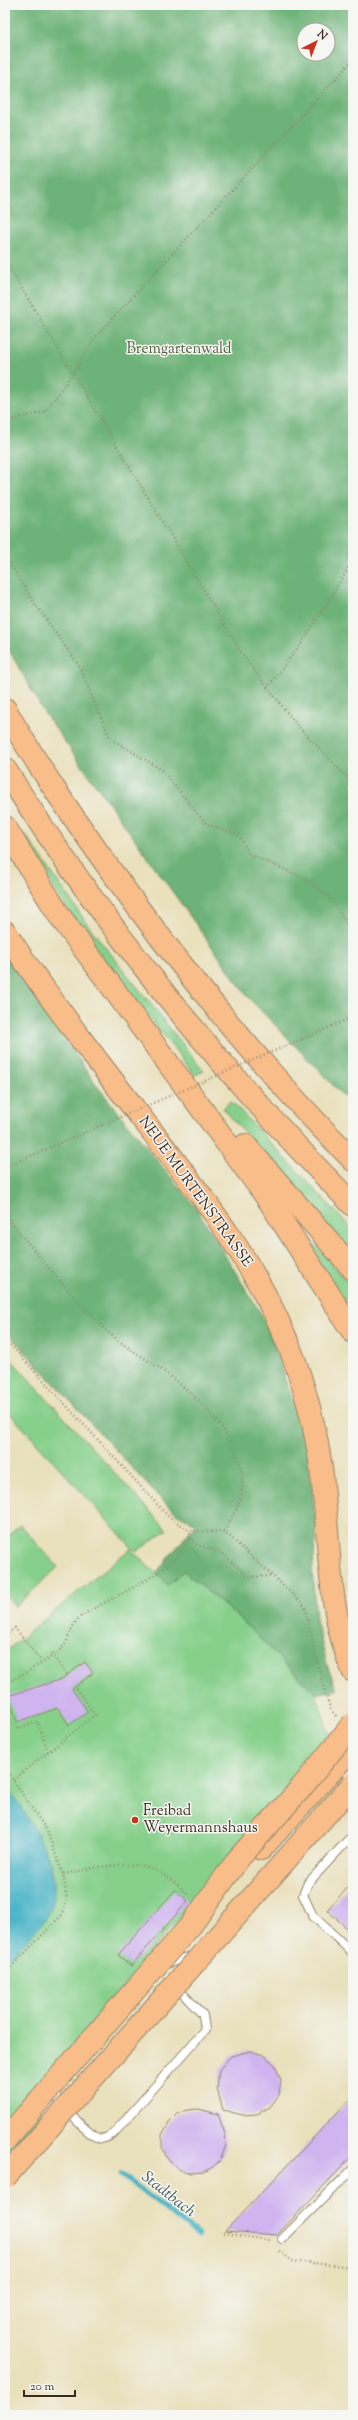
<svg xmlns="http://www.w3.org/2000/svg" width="358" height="2420" font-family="'Sorts Mill Goudy',serif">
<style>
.green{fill:#87d08c;stroke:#617d55}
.forest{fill:#6db278;stroke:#546e4b;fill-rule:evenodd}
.water{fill:#49b4c7;stroke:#426f72}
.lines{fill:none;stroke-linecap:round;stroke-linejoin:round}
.stream{stroke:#49b4c7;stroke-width:5}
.building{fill:#cfb4ef}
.service-casing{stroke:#92856d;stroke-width:10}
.primary-casing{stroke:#92856d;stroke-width:24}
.motorway-casing{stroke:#92856d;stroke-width:24}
.path{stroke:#92856d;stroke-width:2.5;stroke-dasharray:1 3;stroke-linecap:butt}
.service{stroke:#fff;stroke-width:8}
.primary{stroke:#f8bd89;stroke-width:22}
.motorway{stroke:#f8bd89;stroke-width:22}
.motorway-bridge-casing{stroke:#92856d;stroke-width:24;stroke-linecap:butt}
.path-bridge{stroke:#92856d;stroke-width:2.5;stroke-dasharray:1 3;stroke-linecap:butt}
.motorway-bridge{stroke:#f8bd89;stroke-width:22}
.poi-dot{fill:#c8321e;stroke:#f6f6f2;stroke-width:1.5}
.labels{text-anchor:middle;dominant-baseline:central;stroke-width:3;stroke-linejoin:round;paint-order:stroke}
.park-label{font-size:15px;fill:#525c3f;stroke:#f6f6f2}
.street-label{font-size:15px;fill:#3b2a1e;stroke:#f6f6f2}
.poi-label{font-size:15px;fill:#3b2a1e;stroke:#f6f6f2;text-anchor:start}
.water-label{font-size:16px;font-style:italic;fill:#405a59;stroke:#f6f6f2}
</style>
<rect width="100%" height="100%" fill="#f6f6f2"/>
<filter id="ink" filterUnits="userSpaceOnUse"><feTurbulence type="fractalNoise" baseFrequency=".025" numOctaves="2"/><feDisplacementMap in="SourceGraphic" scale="8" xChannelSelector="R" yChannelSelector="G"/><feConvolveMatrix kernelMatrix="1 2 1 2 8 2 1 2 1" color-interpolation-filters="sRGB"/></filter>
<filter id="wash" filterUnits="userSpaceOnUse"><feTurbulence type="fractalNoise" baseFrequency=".012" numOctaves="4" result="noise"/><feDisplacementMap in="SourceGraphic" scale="16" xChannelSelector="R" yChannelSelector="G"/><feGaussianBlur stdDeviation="0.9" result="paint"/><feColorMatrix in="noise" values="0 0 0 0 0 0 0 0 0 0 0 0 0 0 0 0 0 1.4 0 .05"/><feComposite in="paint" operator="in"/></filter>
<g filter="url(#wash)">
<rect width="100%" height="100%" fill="#e9e0bc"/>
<g class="green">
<polygon points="25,834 87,924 204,1071 195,1075 115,974 67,909 21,837"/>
<polygon points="231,1101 353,1230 353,1258 223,1108"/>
<polygon points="302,1230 349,1283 348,1286 351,1285 353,1287 353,1313 300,1231"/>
<polygon points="5,1353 167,1530 136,1552 5,1408"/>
<polygon points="20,1525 58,1567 16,1606 5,1594 5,1539"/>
<polygon points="130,1549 168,1585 183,1570 240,1619 316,1694 332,1743 152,1950 156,1954 29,2100 46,2115 5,2161 5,1652"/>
</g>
<g class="forest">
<path d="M5,5H353V1106L248,997L45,714L5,643ZM304,30H328V54H304Z"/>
<polygon points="5,951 97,1086 197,1209 267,1324 307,1446 317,1532 312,1571 316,1619 327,1665 337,1690 316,1694 240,1619 184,1571 168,1585 156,1573 196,1524 176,1513 155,1493 5,1330"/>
</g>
<path class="water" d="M5,1786C29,1816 71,1878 47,1916C36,1933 19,1947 5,1962Z"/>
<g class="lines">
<polyline class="stream" points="120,2174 199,2236"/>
</g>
<g id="blocks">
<g class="building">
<polygon points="85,1662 93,1673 72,1689 88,1712 69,1725 58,1708 17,1722 8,1696 62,1679"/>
<polygon points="353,1882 353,1934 327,1910"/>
<polygon points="175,1890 188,1901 131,1966 118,1955"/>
<polygon points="250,2051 264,2055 275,2065 281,2080 279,2095 270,2107 257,2114 242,2115 223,2110 217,2089 219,2070 231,2056"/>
<polygon points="353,2096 353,2155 277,2235 225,2231"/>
<polygon points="199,2109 218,2114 225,2134 226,2145 221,2159 213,2167 203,2172 191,2173 180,2170 169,2161 162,2147 162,2135 169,2122 177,2114 187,2110"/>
</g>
</g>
</g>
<g filter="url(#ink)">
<use href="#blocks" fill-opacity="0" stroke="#92856d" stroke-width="1"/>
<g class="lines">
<g class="service-casing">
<g id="service">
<polyline points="349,1839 308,1883 303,1895 313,1916 353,1953"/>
<polyline points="163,1965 194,1955"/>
<path d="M53,2089C52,2098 87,2132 96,2137C102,2141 108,2137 113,2134L205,2030L203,2015L182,1993"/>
<polyline points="282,2239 353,2169"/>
</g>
</g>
<g class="primary-casing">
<path id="primary" d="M5,932C49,999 98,1062 147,1125C204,1198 262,1271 294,1359C310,1403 320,1448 324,1494C330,1554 329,1616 353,1671"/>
</g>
<g class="motorway-casing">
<g id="motorway">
<path d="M5,709C36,764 73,817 109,868C183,971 263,1070 353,1160"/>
<path d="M5,769C104,927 222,1072 353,1205"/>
<polyline points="5,827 59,915 268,1199 353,1332"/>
<polyline points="245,1145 353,1269"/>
<polyline points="261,1849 353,1747"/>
</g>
</g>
<g class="path">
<polyline points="5,261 246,660 297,725 353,784"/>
<polyline points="5,421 45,412 73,373 95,337 353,60"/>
<polyline points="5,556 37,607 78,664 110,738 162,770 206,824 239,835 249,854 302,877 330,897 353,935"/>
<polyline points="267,688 303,641 353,561"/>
<polyline points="302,1039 353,1017"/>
<polyline points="5,1167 102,1125"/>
<path d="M5,1216C39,1255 71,1297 108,1332C127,1349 150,1360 170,1376C203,1402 246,1443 242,1488C241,1504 231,1519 223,1533"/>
<polyline points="5,1339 169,1517 190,1531 219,1532 228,1535 300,1601 305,1608 323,1686 331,1710 336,1716"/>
<polyline points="190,1539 197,1545 220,1552 249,1577 272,1576"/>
<polyline points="5,1636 15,1628 41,1661"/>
<polyline points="52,1654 67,1675"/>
<path d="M5,1684C17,1677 55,1657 62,1648C71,1638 70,1623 83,1615C110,1597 189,1567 190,1531"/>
<polyline points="5,1717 18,1728 38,1722 48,1752"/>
<polyline points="5,1768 47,1831 63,1874"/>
<polyline points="13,1780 95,1715 75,1686"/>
<path d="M5,1973L62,1915L67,1899L63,1874C97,1868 137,1855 168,1877C175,1882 182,1889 189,1896"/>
<polyline points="224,2233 269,2240"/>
<polyline points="280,2251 292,2261 353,2267"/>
</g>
<use href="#service" class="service"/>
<use href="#primary" class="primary"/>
<use href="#motorway" class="motorway"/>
<g class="motorway-bridge-casing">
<g id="motorway-bridge">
<polyline points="5,2140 191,1925 239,1858 301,1788 353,1724"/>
<polyline points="5,2177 353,1784"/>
</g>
</g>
<polyline class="path-bridge" points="102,1125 302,1039"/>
<use href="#motorway-bridge" class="motorway-bridge"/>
</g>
</g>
<circle class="poi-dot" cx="135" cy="1820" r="4"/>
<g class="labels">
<g class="park-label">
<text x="179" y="349">Bremgartenwald</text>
</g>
<g class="street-label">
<text transform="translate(195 1192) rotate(54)">NEUE MURTENSTRASSE</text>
</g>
<g class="poi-label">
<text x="143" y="1811">Freibad<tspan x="143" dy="17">Weyermannshaus</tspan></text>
</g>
<g class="water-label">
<text transform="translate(168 2195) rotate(38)">Stadtbach</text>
</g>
</g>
<rect width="358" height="2420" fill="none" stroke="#f6f6f2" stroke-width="20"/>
<g transform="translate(316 42) rotate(42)"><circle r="19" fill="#f6f6f2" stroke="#aba49d"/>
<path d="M0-3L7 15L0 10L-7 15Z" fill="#c8321e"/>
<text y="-6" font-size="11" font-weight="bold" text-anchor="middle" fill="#3b2a1e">N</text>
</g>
<path d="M24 2390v6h51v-6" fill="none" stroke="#3b2a1e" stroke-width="2"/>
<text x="30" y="2390" font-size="12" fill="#3b2a1e" stroke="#f6f6f2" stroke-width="3" paint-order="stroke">20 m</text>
</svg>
